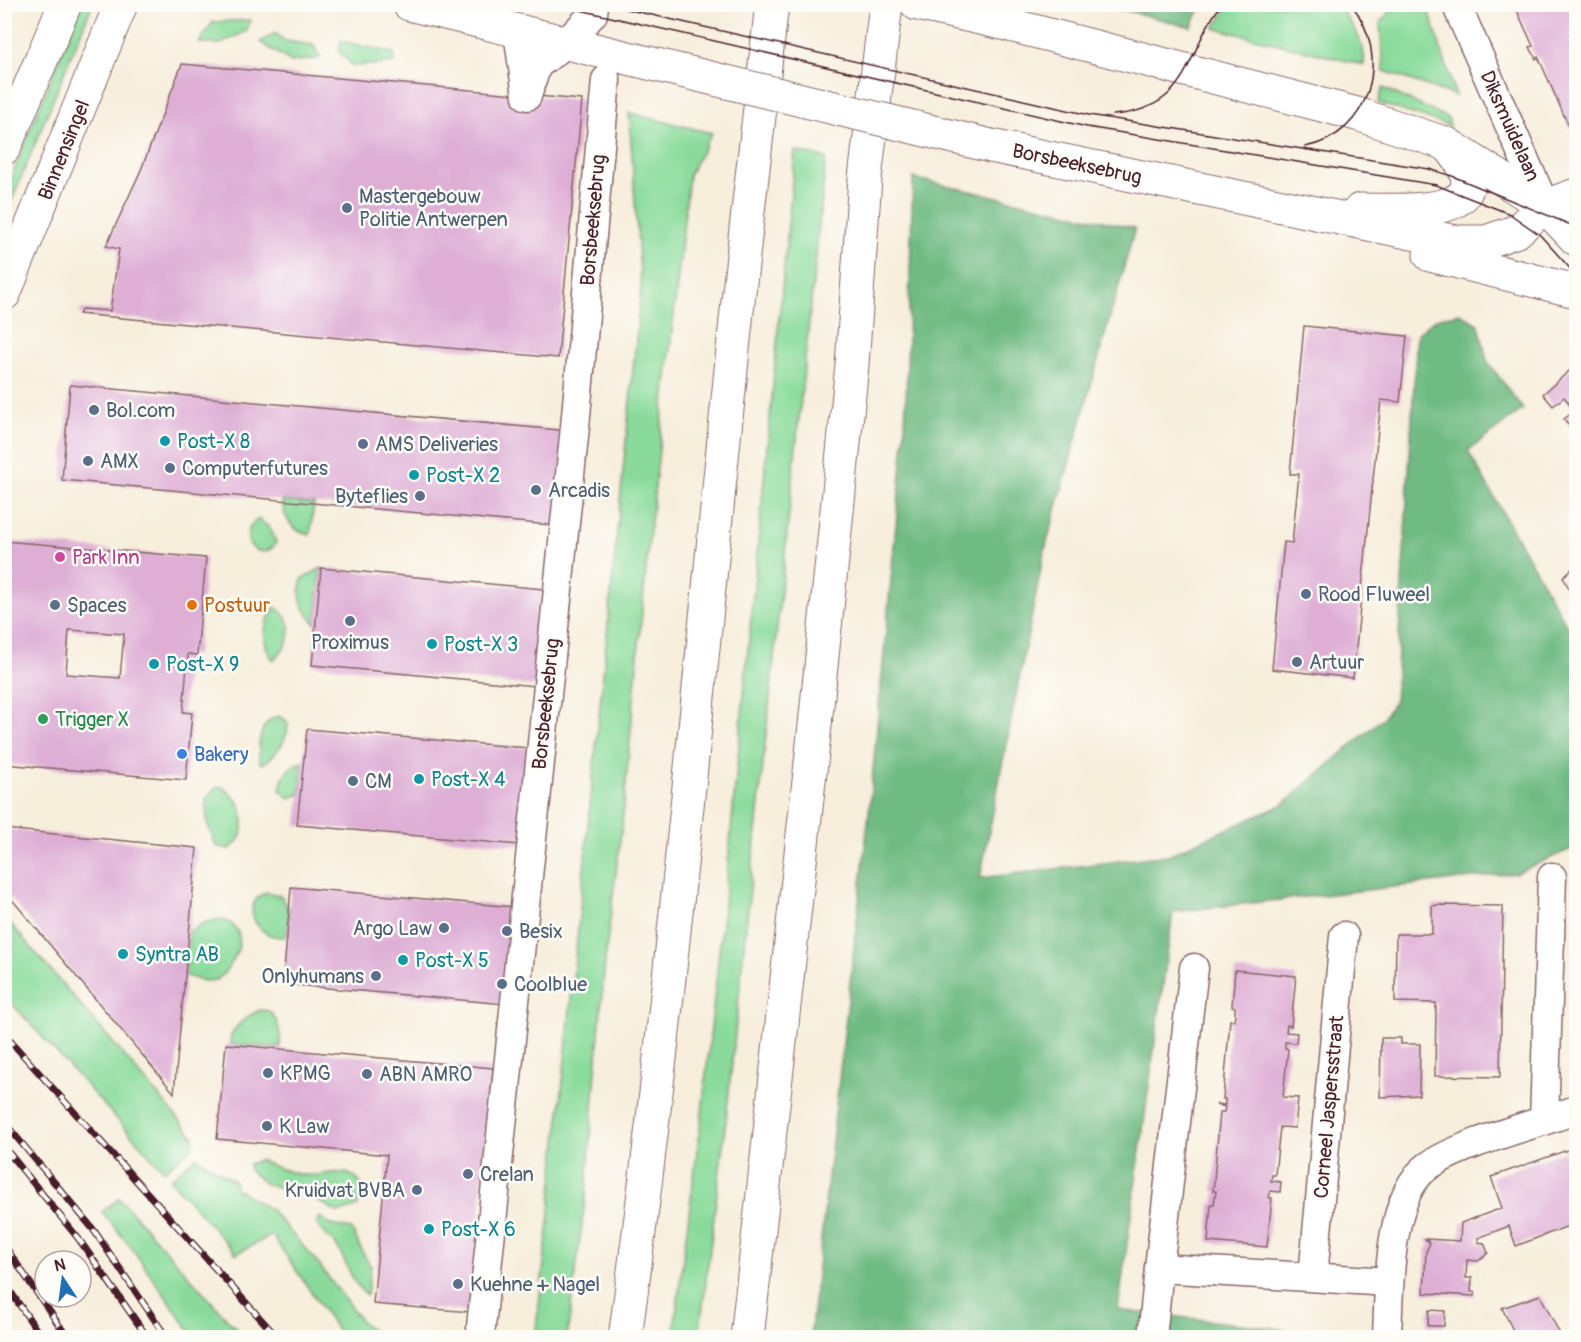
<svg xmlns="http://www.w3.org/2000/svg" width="1581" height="1342" font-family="Pangolin,sans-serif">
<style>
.green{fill:#8adb9b;stroke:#6a7d63;stroke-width:1.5}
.forest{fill:#6fbb83;stroke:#5c6d57;stroke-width:1.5}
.building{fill:#deaed5;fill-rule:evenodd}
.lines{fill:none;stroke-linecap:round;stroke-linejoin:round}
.street-casing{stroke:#876769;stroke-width:31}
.secondary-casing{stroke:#876769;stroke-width:35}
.primary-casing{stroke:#876769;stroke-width:35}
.highway-casing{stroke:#876769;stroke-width:35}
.street{stroke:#fff;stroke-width:28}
.secondary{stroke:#fff;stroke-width:33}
.primary{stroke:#fff;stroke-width:33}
.highway{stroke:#fff;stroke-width:33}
.tram{stroke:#4a1f2b;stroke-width:1.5}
.rail-casing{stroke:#4a1f2b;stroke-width:7}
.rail{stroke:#fdfcf7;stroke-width:4.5;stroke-dasharray:14;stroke-linecap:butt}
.secondary-bridge-casing{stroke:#876769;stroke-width:35;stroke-linecap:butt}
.secondary-bridge{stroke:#fff;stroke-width:33}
.service-dot{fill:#5c6f8a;stroke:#fdfcf7;stroke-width:2}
.culture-dot{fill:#0f9aa8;stroke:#fdfcf7;stroke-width:2}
.hotel-dot{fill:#d1479c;stroke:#fdfcf7;stroke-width:2}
.food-dot{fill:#e8710a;stroke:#fdfcf7;stroke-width:2}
.leisure-dot{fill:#2e9e5b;stroke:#fdfcf7;stroke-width:2}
.shop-dot{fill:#3f7fe0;stroke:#fdfcf7;stroke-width:2}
.labels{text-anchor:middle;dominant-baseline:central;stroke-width:5;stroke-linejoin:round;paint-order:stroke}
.street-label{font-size:20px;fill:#4a1f2b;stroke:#fdfcf7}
.service-label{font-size:20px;fill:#4e5e75;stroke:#fdfcf7;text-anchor:start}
.culture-label{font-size:20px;fill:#0d838f;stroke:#fdfcf7;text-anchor:start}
.hotel-label{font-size:20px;fill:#b23c85;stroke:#fdfcf7;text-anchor:start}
.food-label{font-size:20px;fill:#c56008;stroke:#fdfcf7;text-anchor:start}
.leisure-label{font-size:20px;fill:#27864d;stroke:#fdfcf7;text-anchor:start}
.shop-label{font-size:20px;fill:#366cbe;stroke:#fdfcf7;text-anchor:start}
</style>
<rect width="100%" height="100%" fill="#fdfcf7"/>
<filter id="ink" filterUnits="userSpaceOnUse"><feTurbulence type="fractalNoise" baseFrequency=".0167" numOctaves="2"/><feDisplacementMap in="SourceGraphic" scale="12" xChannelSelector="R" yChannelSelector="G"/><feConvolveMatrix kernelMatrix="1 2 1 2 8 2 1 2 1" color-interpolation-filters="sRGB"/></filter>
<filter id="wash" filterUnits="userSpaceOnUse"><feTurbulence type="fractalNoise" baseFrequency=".008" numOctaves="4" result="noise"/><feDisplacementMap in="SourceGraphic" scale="24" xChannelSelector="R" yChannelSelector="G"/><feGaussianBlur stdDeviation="1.35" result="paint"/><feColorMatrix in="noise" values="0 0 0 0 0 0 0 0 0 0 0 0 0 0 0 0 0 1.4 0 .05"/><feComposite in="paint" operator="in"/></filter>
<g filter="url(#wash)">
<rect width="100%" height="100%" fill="#f7eedc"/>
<g class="green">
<polygon points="81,5 92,5 5,217 5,192"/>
<path d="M1230,5H1337C1350,21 1367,43 1364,65L1214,28Z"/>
<polygon points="1397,5 1427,5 1456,96 1384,71 1380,22"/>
<polygon points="250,20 247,31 220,44 199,43 213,22"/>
<polygon points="275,33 285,41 313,45 321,58 291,62 260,42"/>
<polygon points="341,41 394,53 395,63 353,66 339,52"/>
<polygon points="1383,88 1448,118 1450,126 1378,103"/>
<polygon points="629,113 712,133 689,175 647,559 622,825 605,960 586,1194 567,1337 535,1337 549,1222 641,289"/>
<polygon points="795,151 826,158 726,1120 699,1337 673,1337 702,1113 724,905"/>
<path d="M282,501L314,504L310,535C293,532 283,518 282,501Z"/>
<path d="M258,519L271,529L276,543C261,566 232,538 258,519Z"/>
<path d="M321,568L316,624C302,610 297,597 302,579Z"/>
<path d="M275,607C299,623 291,645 273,660C260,641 263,625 275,607Z"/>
<path d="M278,716L287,721C291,737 276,755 263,764L260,763C257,745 259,722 278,716Z"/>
<path d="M303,762L300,795L289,798L280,790C282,776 289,764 303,762Z"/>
<path d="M217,787H223C227,791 234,796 237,801C247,815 245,841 229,849L216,846L207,823L206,799Z"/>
<path d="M267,892L281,896L289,910L287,936C261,944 235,905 267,892Z"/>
<polygon points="4,916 194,1137 193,1146 164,1171 5,996"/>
<path d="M220,919C255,928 235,965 217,980L205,981L185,976L189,932L204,923Z"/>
<path d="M260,1010L269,1011C279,1020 281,1035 280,1048L230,1044C229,1029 247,1016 260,1010Z"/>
<polygon points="196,1157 234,1181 235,1188 271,1210 316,1261 362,1322 379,1337 342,1337 272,1235 236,1254 170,1179"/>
<path d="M259,1160C273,1166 289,1173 304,1175C327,1178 348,1161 363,1187L358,1206L338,1213L307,1194L265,1184L249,1170V1164Z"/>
<polygon points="119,1198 228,1320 244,1337 194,1337 131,1247 102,1212"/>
<path d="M320,1217L330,1225L351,1229C359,1241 361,1254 371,1266L367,1295C351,1284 347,1261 336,1245C330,1237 320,1233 317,1223Z"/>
</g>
<g class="forest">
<polygon points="1103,5 1202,5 1191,27"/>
<polygon points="913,178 1135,228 1044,553 980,878 1168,855 1282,805 1383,718 1395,701 1417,334 1437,318 1460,313 1479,325 1487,361 1523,409 1468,451 1576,642 1576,847 1516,873 1173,912 1118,1310 1351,1337 810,1338 869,812 905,430"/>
</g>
<g id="blocks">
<g class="building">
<polygon points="1514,4 1576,4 1576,31 1570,34 1576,43 1576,132 1570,129 1540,61 1538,57 1536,59 1530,47 1533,46"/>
<polygon points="182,64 582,100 558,358 79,314 82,309 110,311 119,249 106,246 141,170"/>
<polygon points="1304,326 1407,336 1400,402 1381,400 1353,678 1272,669 1284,542 1292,543 1299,474 1290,474"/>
<polygon points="1576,365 1576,434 1564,419 1575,411 1569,403 1564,397 1553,406 1543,394"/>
<polygon points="70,385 570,431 561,526 62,480"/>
<path d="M4,541L206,558L197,655L188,654L183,712L192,713L186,780L4,764ZM69,630L124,634L120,678L66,674Z"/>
<polygon points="1576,565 1576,602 1563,577"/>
<polygon points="321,568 554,590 546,687 312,665"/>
<polygon points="307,729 540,749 531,846 297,825"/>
<polygon points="4,829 197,848 174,1093 4,890"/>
<polygon points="291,887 526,908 517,1005 283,984"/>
<polygon points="1437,905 1503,906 1500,1077 1435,1076 1436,1003 1395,1002 1396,934 1432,934 1432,906"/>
<polygon points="1235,970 1296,976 1291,1026 1287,1025 1286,1032 1297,1033 1296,1043 1285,1042 1285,1048 1288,1049 1283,1097 1298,1098 1295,1128 1280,1127 1275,1175 1272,1175 1271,1181 1281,1182 1280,1192 1270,1191 1269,1198 1272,1198 1267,1247 1208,1242 1211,1204 1214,1204 1216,1191 1213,1191 1220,1112 1224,1112 1225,1107 1216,1104 1225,1105 1225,1099 1223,1099 1230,1020 1234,1020 1235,1015 1235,1007 1232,1006"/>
<polygon points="1381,1038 1401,1038 1401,1044 1420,1044 1419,1095 1380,1097"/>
<polygon points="226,1044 493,1068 471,1312 373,1304 387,1155 217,1139"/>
<polygon points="1576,1147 1576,1223 1516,1246 1509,1226 1478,1238 1478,1242 1484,1243 1488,1253 1478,1261 1467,1260 1466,1278 1472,1278 1471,1292 1475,1292 1474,1296 1424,1293 1426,1252 1430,1243 1425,1239 1460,1241 1461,1223 1502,1208 1491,1177"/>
<polygon points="1540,1295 1562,1338 1517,1338 1502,1308"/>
<polygon points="1429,1310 1445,1311 1444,1326 1428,1326"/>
</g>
</g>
</g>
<g filter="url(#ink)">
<use href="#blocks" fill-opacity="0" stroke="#876769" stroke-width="1.5"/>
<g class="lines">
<g class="street-casing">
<g id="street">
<polyline points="1456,4 1545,206"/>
<polyline points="518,32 527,96 537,65 565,44 593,14 594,4"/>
<polyline points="1544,1121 1552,877"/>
<polyline points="1159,1268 1194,968"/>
<polyline points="1313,1277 1344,936"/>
<polyline points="481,1327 575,427 606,80"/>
<polyline points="1152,1338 1159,1268 1389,1282"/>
<path d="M1387,1338C1389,1293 1387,1196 1427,1167C1461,1143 1534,1125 1576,1110"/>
</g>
</g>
<g class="secondary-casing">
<g id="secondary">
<polyline points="409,4 636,60"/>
<polyline points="917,4 1006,24 1357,114 1447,144 1545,206 1576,239"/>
<polyline points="991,146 1456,242 1486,242 1517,231 1545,206 1576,195"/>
<path d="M1360,210C1404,210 1512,219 1448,145"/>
<polyline points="1430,255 1576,291"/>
</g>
</g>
<g class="primary-casing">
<g id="primary">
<polyline points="4,148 65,4"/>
<polyline points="4,294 121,4"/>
</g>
</g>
<g class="highway-casing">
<g id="highway">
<path d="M625,1338C669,1019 697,699 730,380C742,254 758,129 772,4"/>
<polyline points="747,1338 812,754 852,365 865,178 886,4"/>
</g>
</g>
<use href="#street" class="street"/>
<use href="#secondary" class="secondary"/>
<use href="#primary" class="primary"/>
<use href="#highway" class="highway"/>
<g class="tram">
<polyline points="554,4 1087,127 1436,185 1510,214 1540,235 1576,275"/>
<polyline points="604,4 1089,115 1429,169 1452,176 1576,227"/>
<path d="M1113,115C1194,108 1184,51 1222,4"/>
<path d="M1305,147C1372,134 1392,55 1351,4"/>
</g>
<g class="rail-casing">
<g id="rail">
<polyline points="4,1034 278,1338"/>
<polyline points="4,1122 93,1229 167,1338"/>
<polyline points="4,1147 78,1238 148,1338"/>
<polyline points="4,1245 68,1338"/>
<polyline points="4,1282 42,1338"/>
</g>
</g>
<use href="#rail" class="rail"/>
<g class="secondary-bridge-casing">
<polyline id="secondary-bridge" points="636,60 991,146"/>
</g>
<use href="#secondary-bridge" class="secondary-bridge"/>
</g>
</g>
<g class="service-dot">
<circle cx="347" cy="208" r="6"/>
<circle cx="94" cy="410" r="6"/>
<circle cx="363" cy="444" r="6"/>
<circle cx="88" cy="461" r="6"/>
<circle cx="170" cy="468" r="6"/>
<circle cx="536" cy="490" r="6"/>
<circle cx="420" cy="496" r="6"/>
<circle cx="1306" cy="594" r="6"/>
<circle cx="55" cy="605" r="6"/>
<circle cx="350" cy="621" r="6"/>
<circle cx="1297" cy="662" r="6"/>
<circle cx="353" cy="781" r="6"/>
<circle cx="444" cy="928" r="6"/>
<circle cx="507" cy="931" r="6"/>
<circle cx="376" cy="976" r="6"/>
<circle cx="502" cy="984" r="6"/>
<circle cx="268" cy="1073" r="6"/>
<circle cx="367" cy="1074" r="6"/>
<circle cx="267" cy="1126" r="6"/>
<circle cx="468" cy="1174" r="6"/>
<circle cx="417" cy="1190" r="6"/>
<circle cx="458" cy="1284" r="6"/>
</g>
<g class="culture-dot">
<circle cx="165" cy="441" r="6"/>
<circle cx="414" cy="475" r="6"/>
<circle cx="432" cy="644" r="6"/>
<circle cx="154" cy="664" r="6"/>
<circle cx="419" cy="779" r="6"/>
<circle cx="123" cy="954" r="6"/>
<circle cx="403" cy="960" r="6"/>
<circle cx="429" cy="1229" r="6"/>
</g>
<circle class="hotel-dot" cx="60" cy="557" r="6"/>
<circle class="food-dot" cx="192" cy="605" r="6"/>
<circle class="leisure-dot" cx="43" cy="719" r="6"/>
<circle class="shop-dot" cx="182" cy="754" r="6"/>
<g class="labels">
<g class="street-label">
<text transform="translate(1510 126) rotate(66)">Diksmuidelaan</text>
<text transform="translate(64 150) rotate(-68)">Binnensingel</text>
<text transform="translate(1077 164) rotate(12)">Borsbeeksebrug</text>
<text transform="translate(593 220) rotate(-85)">Borsbeeksebrug</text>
<text transform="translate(546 704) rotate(-84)">Borsbeeksebrug</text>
<text transform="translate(1329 1107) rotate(-85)">Corneel Jaspersstraat</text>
</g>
<g class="service-label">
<text x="359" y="196">Mastergebouw<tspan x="359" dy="23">Politie Antwerpen</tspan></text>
<text x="106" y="410">Bol.com</text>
<text x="375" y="444">AMS Deliveries</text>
<text x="100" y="461">AMX</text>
<text x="182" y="468">Computerfutures</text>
<text x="548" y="490">Arcadis</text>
<text x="408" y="496" text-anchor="end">Byteflies</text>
<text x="1318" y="594">Rood Fluweel</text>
<text x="67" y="605">Spaces</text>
<text x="350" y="642" text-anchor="middle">Proximus</text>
<text x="1309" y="662">Artuur</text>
<text x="365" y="781">CM</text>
<text x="432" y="928" text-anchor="end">Argo Law</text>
<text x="519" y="931">Besix</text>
<text x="364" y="976" text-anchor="end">Onlyhumans</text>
<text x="514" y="984">Coolblue</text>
<text x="280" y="1073">KPMG</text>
<text x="379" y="1074">ABN AMRO</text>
<text x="279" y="1126">K Law</text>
<text x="480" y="1174">Crelan</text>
<text x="405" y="1190" text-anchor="end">Kruidvat BVBA</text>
<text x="470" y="1284">Kuehne + Nagel</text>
</g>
<g class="culture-label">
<text x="177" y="441">Post-X 8</text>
<text x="426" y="475">Post-X 2</text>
<text x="444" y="644">Post-X 3</text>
<text x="166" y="664">Post-X 9</text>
<text x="431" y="779">Post-X 4</text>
<text x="135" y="954">Syntra AB</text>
<text x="415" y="960">Post-X 5</text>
<text x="441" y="1229">Post-X 6</text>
</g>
<g class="hotel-label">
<text x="72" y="557">Park Inn</text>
</g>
<g class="food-label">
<text x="204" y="605">Postuur</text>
</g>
<g class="leisure-label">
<text x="55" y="719">Trigger X</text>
</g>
<g class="shop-label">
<text x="194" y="754">Bakery</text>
</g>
</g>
<rect width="1581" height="1342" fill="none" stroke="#fdfcf7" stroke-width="24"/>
<g transform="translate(63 1279) rotate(347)"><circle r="28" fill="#fdfcf7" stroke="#b5a4a5" stroke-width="1.5"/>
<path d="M0-4.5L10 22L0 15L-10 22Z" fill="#1f6fb2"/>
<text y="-9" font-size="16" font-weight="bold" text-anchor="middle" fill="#4a1f2b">N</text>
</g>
</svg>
